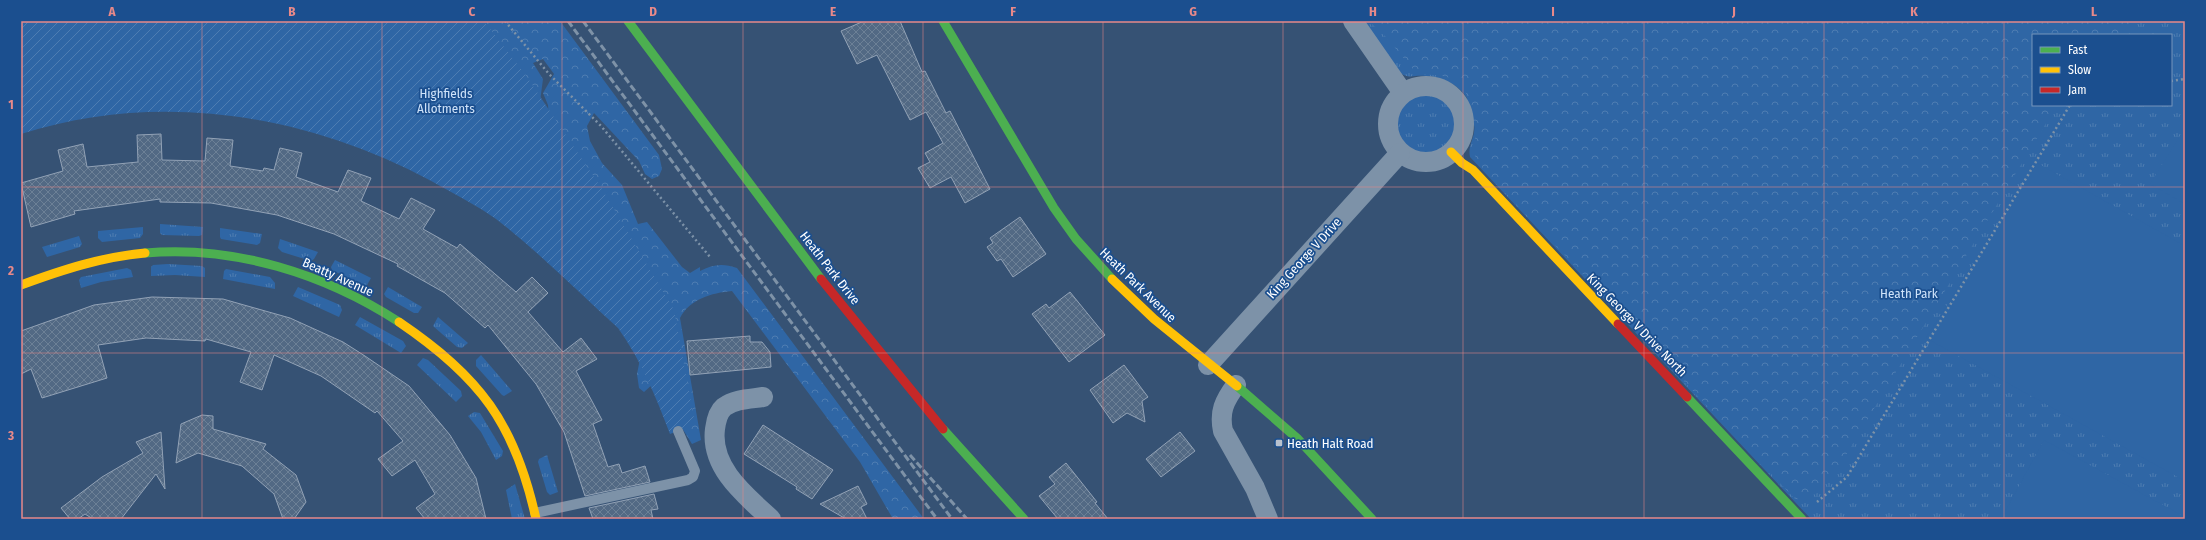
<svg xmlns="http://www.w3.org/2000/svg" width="2206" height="540" font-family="'Fira Sans Condensed',sans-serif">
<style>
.grass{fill:url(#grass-tufts);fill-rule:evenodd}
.forest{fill:url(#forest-crowns)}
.garden{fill:url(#garden-furrows)}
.pitch{fill:#2f66a5}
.building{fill:url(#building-cross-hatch);stroke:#92a2b6}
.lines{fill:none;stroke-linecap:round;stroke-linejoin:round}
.path{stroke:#7d92a8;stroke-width:2.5;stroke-dasharray:2 3;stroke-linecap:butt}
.lane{stroke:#7d92a8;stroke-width:10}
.street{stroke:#7d92a8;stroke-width:20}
.fast{stroke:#4caf50;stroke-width:9}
.slow{stroke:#ffc107;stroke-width:9}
.jam{stroke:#c62828;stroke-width:9}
.rail{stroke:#7e92a7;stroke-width:3;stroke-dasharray:7 3;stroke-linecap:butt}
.grid{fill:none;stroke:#e88989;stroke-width:1;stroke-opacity:0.55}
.poi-dot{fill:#b9c2ce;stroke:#1b4f8f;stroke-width:1.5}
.labels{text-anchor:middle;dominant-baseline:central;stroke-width:3.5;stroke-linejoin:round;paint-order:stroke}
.park-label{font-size:13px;fill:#cfe3fa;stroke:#1b4f8f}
.street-label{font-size:13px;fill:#fff;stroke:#1b4f8f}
.poi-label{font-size:13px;fill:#fff;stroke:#1b4f8f;text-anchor:start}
.neatline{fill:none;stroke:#e88989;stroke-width:1.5}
.grid-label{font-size:13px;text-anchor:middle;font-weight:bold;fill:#e88989}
</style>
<defs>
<pattern id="grass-tufts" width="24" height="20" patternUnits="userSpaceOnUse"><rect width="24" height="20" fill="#2f66a5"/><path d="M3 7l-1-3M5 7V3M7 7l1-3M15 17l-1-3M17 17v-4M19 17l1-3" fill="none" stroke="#4e7db2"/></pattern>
<pattern id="forest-crowns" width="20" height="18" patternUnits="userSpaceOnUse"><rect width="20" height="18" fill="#2f66a5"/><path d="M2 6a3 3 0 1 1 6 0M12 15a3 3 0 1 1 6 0" fill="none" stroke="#4e7db2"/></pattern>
<pattern id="garden-furrows" width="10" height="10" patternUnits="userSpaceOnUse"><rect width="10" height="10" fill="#2f66a5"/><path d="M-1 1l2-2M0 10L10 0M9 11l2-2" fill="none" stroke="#4e7db2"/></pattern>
<pattern id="building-cross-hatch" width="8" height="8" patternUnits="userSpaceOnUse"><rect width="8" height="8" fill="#526984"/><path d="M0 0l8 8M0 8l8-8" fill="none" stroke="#6c8096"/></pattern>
</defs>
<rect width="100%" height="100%" fill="#365274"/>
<g class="grass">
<path d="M1361,21H2185V519H1811L1470,157C1468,148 1472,142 1474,133C1475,125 1474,115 1471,106C1464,87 1445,77 1425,76C1411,75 1410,80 1397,71ZM2033,35H2171V105H2033Z"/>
<circle cx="1426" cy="125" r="31"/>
<polygon points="160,224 203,227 202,235 199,236 162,235 160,233"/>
<polygon points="143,227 143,234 140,238 102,242 98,238 98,231"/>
<polygon points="220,228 262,234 260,243 257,245 221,239 220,237"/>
<polygon points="79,236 82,244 80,247 47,257 42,247"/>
<polygon points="280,239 318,252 314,259 311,261 282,252 278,248"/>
<polygon points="335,260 371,278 367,285 364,286 332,270 331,267"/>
<polygon points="168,264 202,266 205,268 205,277 175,275 151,276 151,267 153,265"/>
<polygon points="127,268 131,270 133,277 101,282 81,288 79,280 81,277"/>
<polygon points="226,269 270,277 275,283 275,289 223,279 224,271"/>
<polygon points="298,287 340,305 342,310 339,317 293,296"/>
<polygon points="388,287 422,307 418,313 414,313 386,297 384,294"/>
<polygon points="360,317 403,341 406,346 401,353 355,325"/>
<polygon points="438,317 468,343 462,348 457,347 433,326"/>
<polygon points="481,355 512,391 504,396 502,395 476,366 476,360"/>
<polygon points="423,358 428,360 461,391 462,396 456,402 417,365"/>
<polygon points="474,412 480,413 503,451 502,456 496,460 481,432 468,416"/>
<polygon points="547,455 558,492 550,495 547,492 538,462 539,459"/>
<polygon points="515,484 525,519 512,519 506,490"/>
</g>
<g class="forest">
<path d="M472,21H560L659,155L662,169L659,176L652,179L645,174L639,161L594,113L587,126L590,141L602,163L622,185L638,224L647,222L682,267L690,273L700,267V271C713,264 723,263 737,268L924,519H893L860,462L732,291C711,293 690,299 680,318L701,440L692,444L654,383L644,392L639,388L637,374L640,359L551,144L548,105L543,93L554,74L543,59L533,63L543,79L539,109Z"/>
<path d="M1369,21H2136L2128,35H2033V105H2057L1840,465L1816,494L1801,497L1796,500L1483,169C1471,153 1472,149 1477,131L1473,123H1468C1465,113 1460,105 1468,98C1461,75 1439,74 1418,75L1385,36Z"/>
</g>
<path class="garden" d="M21,21H484L527,77L602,189L674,310L695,424L670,434C656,397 641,360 618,328C578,292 539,252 496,219C479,207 460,197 442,187C314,115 162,89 21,134Z"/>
<g class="pitch">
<polygon points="2185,128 2185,204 2150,184"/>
<polygon points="2037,163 2185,246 2185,481 1926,338"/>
<polygon points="2044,440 2185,517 2185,519 2001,519"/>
</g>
<g class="building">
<polygon points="864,21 900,21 922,72 925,71 946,113 950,111 990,189 965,203 951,177 930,188 918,168 930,162 925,153 943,143 926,112 910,120 877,55 857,64 841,31"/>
<polygon points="161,134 162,160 205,161 207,138 233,140 230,166 263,171 264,168 274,170 280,148 302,153 296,177 338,192 348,170 371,178 361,201 399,219 411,198 435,210 423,229 457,248 460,244 516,292 532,277 548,293 528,312 563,352 581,338 597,359 576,371 602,420 593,424 608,467 619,464 622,473 645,466 650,482 585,496 564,432 536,384 488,325 485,328 445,293 397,266 398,264 334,234 277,215 211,203 160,202 160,199 74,211 75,214 31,227 21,183 63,171 58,150 83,144 87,167 138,162 137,135"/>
<polygon points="1020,217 1046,254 1013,277 1001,259 997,261 987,247 993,243 990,238"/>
<polygon points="1070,292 1105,335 1069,362 1032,314 1046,304 1049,308"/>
<polygon points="152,297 223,299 244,305 290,318 343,342 365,356 409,386 450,435 476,478 486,519 425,519 416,508 435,494 415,460 392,476 378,459 403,441 377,411 375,413 321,376 274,355 262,390 240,382 251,352 206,339 205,341 146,338 98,345 107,378 42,398 31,369 21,374 21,331 94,305"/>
<polygon points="750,336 750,342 762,342 770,352 771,367 690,375 687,341"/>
<polygon points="1124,365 1148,397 1142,401 1145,422 1127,413 1113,423 1090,390"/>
<polygon points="202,415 213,416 213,429 266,444 263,449 296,475 306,502 294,519 283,519 274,494 242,466 198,453 176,463 181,424"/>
<polygon points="763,425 833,470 812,499 796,489 797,487 744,454"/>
<polygon points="161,432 165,489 156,474 121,519 93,519 85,514 78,519 70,519 61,508 102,477 143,453 136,442"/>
<polygon points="1180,432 1195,451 1161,477 1146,459"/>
<polygon points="1066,463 1097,502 1095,503 1108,519 1058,519 1039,496 1055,484 1049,477"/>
<polygon points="858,486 867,504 861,507 867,519 846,519 820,504"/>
<polygon points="654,494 658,509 651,510 653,519 593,519 589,508"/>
</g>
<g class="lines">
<g class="path">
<polyline points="505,21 549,74 601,126 710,257"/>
<polyline points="2171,81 2185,79"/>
<polyline points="1817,502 1847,477 2070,105"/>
</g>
<polyline class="lane" points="535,513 688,480 693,477 695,471 678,431"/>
<g class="street">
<polyline points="1353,21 1403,93"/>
<circle cx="1426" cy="124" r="38"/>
<polyline points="1208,365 1400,153"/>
<path d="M1236,385C1224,401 1219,412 1223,431L1255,488L1268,519"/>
<path d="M763,397C750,399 735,399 724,407C718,412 716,421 715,429C710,468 746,496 771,519"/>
</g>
<g class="fast">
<polyline points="628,21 821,279"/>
<polyline points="943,21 1054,208 1076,239 1112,279"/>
<path d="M145,253C234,245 325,274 399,322"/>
<polyline points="1237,386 1298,439 1372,519"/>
<polyline points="1687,397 1802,519"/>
<polyline points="943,429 1024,519"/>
</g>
<g class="slow">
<polyline points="1451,152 1462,163 1473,170 1618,324"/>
<polyline points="1112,279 1154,319 1237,386"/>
<path d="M21,285C62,270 101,257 145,253"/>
<path d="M399,322C480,377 515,423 536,519"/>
</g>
<g class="jam">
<polyline points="821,279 943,429"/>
<polyline points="1618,324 1687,397"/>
</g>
<g class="rail">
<polyline points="568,21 937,519"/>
<polyline points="583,21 952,519"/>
<polyline points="910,455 967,519"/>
</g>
</g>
<path class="grid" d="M202,21V519M382,21V519M562,21V519M743,21V519M923,21V519M1103,21V519M1283,21V519M1463,21V519M1644,21V519M1824,21V519M2004,21V519M21,187H2185M21,353H2185"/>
<rect class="poi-dot" x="1275" y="439" width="8" height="8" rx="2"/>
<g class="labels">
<g class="park-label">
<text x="446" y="93">Highfields<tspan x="446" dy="15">Allotments</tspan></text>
<text x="1909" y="293">Heath Park</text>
</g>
<g class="street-label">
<text transform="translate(1304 258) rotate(-48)">King George V Drive</text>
<text transform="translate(830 268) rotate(52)">Heath Park Drive</text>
<text transform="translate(338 277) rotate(24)">Beatty Avenue</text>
<text transform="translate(1138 285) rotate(44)">Heath Park Avenue</text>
<text transform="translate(1637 325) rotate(46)">King George V Drive North</text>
</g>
<g class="poi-label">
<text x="1287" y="443">Heath Halt Road</text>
</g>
</g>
<rect width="2206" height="540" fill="none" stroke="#1b4f8f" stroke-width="44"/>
<rect x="2032" y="34" width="140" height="72" fill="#1b4f8f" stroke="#7695bc"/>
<rect x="2040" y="47" width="20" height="6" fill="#4caf50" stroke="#7695bc"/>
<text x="2068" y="54" font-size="12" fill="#ffffff">Fast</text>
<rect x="2040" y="67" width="20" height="6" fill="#ffc107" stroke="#7695bc"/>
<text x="2068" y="74" font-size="12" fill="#ffffff">Slow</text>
<rect x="2040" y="87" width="20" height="6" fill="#c62828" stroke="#7695bc"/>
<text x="2068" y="94" font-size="12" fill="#ffffff">Jam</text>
<rect x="22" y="22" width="2162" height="496" class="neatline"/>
<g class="grid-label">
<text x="112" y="16">A</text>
<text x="292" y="16">B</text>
<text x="472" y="16">C</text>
<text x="653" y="16">D</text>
<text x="833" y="16">E</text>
<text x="1013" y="16">F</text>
<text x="1193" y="16">G</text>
<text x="1373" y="16">H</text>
<text x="1553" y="16">I</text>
<text x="1734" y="16">J</text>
<text x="1914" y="16">K</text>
<text x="2094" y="16">L</text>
<text x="11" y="109">1</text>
<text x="11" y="275">2</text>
<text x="11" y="440">3</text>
</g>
</svg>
